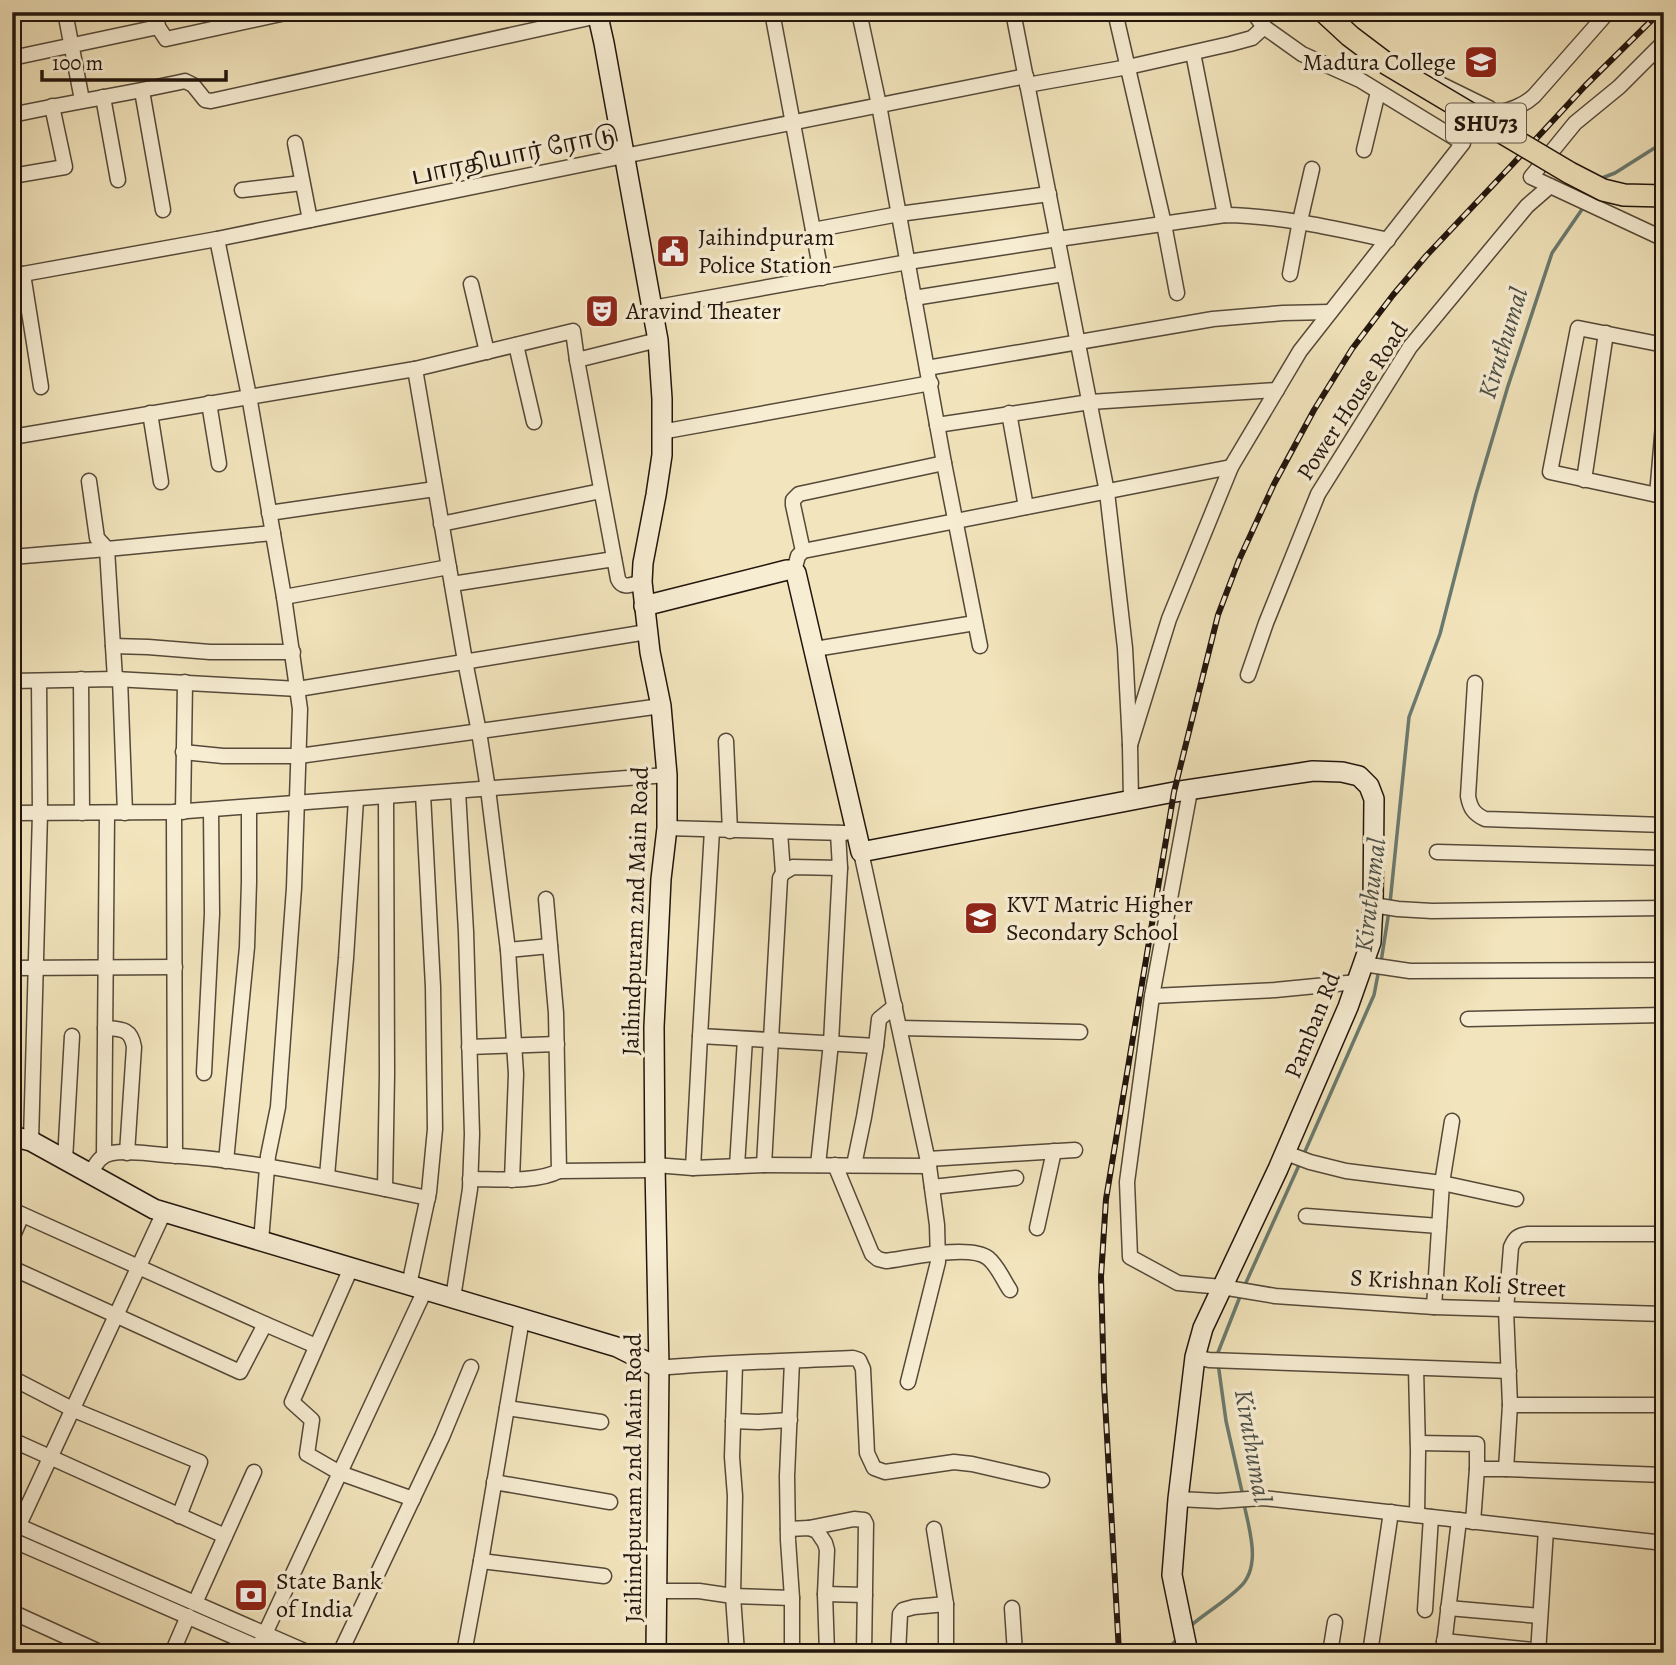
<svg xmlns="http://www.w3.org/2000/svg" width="1676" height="1665" font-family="Alegreya,'Noto Serif Tamil',serif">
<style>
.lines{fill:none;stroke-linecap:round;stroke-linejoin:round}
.stream{stroke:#6a7a70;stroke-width:3.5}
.street-casing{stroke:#554939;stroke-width:17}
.secondary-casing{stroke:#21150d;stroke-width:22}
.street{stroke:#f7edd3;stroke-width:14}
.secondary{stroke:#f7edd3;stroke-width:19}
.rail-casing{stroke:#21150d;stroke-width:6}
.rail{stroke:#f7edd3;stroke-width:3.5;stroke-dasharray:10;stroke-linecap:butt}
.primary-bridge-casing{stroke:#21150d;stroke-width:24;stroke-linecap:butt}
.primary-bridge{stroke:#f2e4bc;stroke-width:21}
.labels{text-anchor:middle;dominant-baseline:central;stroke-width:7;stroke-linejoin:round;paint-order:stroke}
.shield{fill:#f7edd3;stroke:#615648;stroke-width:2}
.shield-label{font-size:23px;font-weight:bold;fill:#21150d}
.poi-label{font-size:24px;fill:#21150d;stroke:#f7edd3;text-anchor:start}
.street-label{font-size:24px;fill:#21150d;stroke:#f7edd3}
.water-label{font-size:26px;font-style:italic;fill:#4c5047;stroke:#f7edd3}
</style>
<rect width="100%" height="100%" fill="#f2e4bc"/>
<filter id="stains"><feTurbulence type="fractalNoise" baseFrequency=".00286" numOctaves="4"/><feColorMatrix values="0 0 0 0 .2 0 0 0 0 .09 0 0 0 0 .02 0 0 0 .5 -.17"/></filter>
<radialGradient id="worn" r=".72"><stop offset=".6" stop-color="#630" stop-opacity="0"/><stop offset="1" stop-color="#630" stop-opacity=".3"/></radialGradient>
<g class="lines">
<g class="stream">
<polyline points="1600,181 1602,178 1615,173 1664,142"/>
<polyline points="1390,903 1409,717 1440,634 1476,494 1508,386 1552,253 1585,205"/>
<polyline points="1381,962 1389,911"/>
<polyline points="1303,1156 1374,995 1379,969"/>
<polyline points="1244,1287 1300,1163"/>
<polyline points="1217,1355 1241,1294"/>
<polyline points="1218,1363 1226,1421 1243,1496"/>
<path d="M1188,1628C1205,1613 1225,1602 1240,1587C1262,1566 1249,1529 1244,1504"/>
<polyline points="1168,1653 1170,1647 1178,1638"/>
</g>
<g class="street-casing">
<g id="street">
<polyline points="65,12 82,100"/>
<polyline points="156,12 158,27"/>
<polyline points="772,12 822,278"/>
<polyline points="859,12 879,105 944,463 980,646"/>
<polyline points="1013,12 1107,492 1125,648 1130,745 1131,801"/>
<polyline points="1115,12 1164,224 1177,293"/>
<polyline points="1664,42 1619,87 1575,123 1531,177 1664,239"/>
<polyline points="1193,53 1225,215"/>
<polyline points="12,58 158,27 166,39 290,12"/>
<path d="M1430,79L1489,108L1494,114C1509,110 1522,107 1534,96L1608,12"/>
<polyline points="1027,85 1128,67 1230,44 1252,38 1264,27"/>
<polyline points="142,91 163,210"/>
<polyline points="103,97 118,180"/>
<path d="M12,115C70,102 128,94 185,81L193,85L205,100L211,101L616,12"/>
<polyline points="295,143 310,220"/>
<polyline points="1364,150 1378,92"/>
<polyline points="12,176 65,167 52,106"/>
<polyline points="242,190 302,183"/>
<polyline points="813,230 899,214 1049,194"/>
<polyline points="217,239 249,396 284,597 300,709 294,888 278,1107 268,1156 261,1241"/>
<polyline points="23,274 41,387"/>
<polyline points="1290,274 1300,221 1312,169"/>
<polyline points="12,276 217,239 624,156 1026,76"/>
<polyline points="471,284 487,352"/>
<polyline points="914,298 1064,274"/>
<path d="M652,308L908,262L1058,239L1225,215C1281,216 1333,228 1388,240"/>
<polyline points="516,345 534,422"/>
<polyline points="577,360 658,340"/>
<polyline points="927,368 1213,319 1283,313 1330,312"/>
<polyline points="415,369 465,661 479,732 488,789 508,950 516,1074 512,1180"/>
<polyline points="209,403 219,464"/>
<polyline points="150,413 161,482"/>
<polyline points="1009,413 1026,507"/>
<polyline points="1664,413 1657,495 1664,496"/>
<polyline points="937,425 1090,402 1277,390"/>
<polyline points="661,432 931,383"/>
<path d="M12,437L415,369L573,331L577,360L618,579C623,590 632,584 642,582"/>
<polyline points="1584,480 1606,333"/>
<polyline points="89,481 97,538 107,549"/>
<polyline points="1657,495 1550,472 1578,328 1664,345"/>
<polyline points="269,513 435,489"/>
<polyline points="441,524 601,491"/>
<polyline points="803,551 793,505 793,500 799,494 944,463"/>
<polyline points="12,557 107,549"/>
<polyline points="794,571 798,556 803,551 1231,467"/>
<polyline points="452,584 614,559"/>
<polyline points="284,597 449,567"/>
<polyline points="113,646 148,647 210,652 293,652"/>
<polyline points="815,649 975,623"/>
<polyline points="1248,675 1266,623 1318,494 1410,347 1527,206 1550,186"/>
<polyline points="81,679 82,813"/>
<polyline points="115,679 107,549 273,533"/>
<polyline points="120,679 125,813"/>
<polyline points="12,681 115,679 298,689 647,632"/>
<path d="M1475,683L1468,796C1470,808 1474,814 1485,819L1664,825"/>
<polyline points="726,741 730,831"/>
<polyline points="1130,745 1169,619 1231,467 1300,351 1463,143 1360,80 1302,54 1264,27 1253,12"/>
<polyline points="183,752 223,756 299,756 661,706"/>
<polyline points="1190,791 1152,996 1127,1182 1130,1257 1178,1283 1222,1287 1275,1296 1434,1307 1664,1314"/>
<polyline points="174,812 175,1156"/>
<polyline points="183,812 185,682"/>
<polyline points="12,813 174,812 667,775"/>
<polyline points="667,828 845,833"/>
<polyline points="712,830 700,1036 876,1046 879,1019 895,1006"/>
<polyline points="780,832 783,873"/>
<polyline points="861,852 929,1166 937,1225 938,1262 908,1382"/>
<polyline points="1437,852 1664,858"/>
<polyline points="1373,905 1398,909 1432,911 1664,908"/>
<polyline points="508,950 550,946"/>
<polyline points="1363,964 1410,971 1664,970"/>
<polyline points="12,968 175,967"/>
<polyline points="1152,996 1275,990 1357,982"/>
<polyline points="1468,1019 1664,1015"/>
<path d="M105,1028C121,1029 131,1028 134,1047L127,1153"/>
<polyline points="900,1028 1080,1032"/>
<polyline points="469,1047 557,1044"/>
<polyline points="204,1073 212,914 211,810"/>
<polyline points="31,1141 40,813 39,681"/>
<polyline points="1286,1153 1310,1162 1346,1171 1442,1183 1516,1199"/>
<polyline points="104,1155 107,813"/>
<polyline points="928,1159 1075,1150"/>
<polyline points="65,1160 72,1036"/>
<polyline points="226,1161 247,947 249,882 249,807"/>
<polyline points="655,1165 693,1168 764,1165 929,1166"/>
<polyline points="764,1165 780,878 783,873 793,867 840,868 838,833"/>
<polyline points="818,1165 831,1043 840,868"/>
<path d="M835,1165L872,1254L878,1259L886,1261C909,1258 970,1244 988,1258C998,1266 1003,1280 1010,1290"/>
<polyline points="854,1165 864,1117 876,1046"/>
<polyline points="737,1166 745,1039"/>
<polyline points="693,1168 700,1036"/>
<polyline points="559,1171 655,1170"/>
<path d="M90,1174C96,1164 100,1155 112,1153C129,1150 149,1154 166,1155C240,1159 313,1174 385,1189L387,1074L386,797"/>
<polyline points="327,1176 346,958 356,799"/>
<path d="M470,1179C497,1179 536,1183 559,1171L556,1013L546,899"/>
<polyline points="932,1187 1016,1178"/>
<polyline points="385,1189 428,1198"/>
<polyline points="12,1210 265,1324 316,1346"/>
<polyline points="1306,1216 1439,1226"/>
<polyline points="1037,1228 1054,1151"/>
<polyline points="12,1238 22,1215"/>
<polyline points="12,1268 240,1372 265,1324"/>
<polyline points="351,1268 292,1402 312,1420 307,1454 340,1473 413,1499"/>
<polyline points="409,1285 429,1192 435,1129 433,987 423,794"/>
<polyline points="453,1298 470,1189 472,1134 466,932 458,791"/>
<polyline points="1434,1307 1442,1183 1452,1121"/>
<polyline points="1195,1357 1209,1360 1509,1371"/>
<polyline points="792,1361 787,1476 788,1540 792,1598 792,1653"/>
<polyline points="735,1364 732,1457 735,1496 733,1596 737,1653"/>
<path d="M659,1368C723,1362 788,1361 853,1358L859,1360L863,1369L867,1453L874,1468L885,1472L954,1462L972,1464L1042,1480"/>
<polyline points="1416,1368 1418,1452 1417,1515"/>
<polyline points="12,1378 74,1410 200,1462 179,1516"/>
<polyline points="1510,1405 1664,1405"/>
<polyline points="507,1408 601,1422"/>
<polyline points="733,1421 758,1422 790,1420"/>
<polyline points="12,1440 225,1536"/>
<polyline points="1418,1443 1477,1444 1477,1469"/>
<polyline points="1506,1469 1664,1475"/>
<polyline points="494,1482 610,1502"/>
<polyline points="1178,1499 1218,1501 1263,1498 1664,1543"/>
<path d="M1473,1522L1477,1469H1506L1510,1405L1506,1310L1511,1247C1515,1238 1518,1235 1528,1234H1664"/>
<polyline points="12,1523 309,1653"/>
<polyline points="809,1528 854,1519 864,1520 866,1524 864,1653"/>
<polyline points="788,1529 809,1528 817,1531 825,1543 827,1550 825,1594 827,1653"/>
<polyline points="934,1529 946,1604 946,1653"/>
<polyline points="12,1540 164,1212"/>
<polyline points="12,1540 271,1653"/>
<polyline points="481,1561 604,1576"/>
<polyline points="658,1591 699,1591 733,1596 792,1598"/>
<polyline points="825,1594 865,1595"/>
<polyline points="195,1603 254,1472"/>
<polyline points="1012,1608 1015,1653"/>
<polyline points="1448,1608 1540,1616"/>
<polyline points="1425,1610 1431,1517"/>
<polyline points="12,1612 102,1653"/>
<polyline points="1444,1641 1562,1653"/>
<polyline points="172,1653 188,1616"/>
<polyline points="256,1653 425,1290"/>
<polyline points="340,1653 442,1437 471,1367"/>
<polyline points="464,1653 481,1561 522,1319"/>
<polyline points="898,1653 900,1614 903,1610 914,1607 946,1604"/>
<polyline points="1330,1653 1335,1622"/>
<polyline points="1370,1653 1391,1512"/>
<polyline points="1443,1653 1459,1520"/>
<polyline points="1538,1653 1546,1530"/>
</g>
</g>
<g class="secondary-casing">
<g id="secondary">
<polyline points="597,12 604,43 652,308 658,340 662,399 662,455 656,495 643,563 642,582 650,652 661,706 667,775 667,828 661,879 654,1027 655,1165 659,1368 656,1653"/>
<polyline points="644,606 787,570 794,571 796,573 861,852 1174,792 1313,771 1342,772 1359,776 1369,786 1374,799 1373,905 1371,942 1348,1007 1278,1169 1203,1328 1195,1357 1178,1499 1172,1575 1188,1653"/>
<polyline points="12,1136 31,1141 154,1209 617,1347 659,1368"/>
</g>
</g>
<use href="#street" class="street"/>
<use href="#secondary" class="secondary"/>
<g class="rail-casing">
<polyline id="rail" points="1119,1653 1104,1383 1101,1277 1106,1199 1174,792 1218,615 1239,560 1274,484 1314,410 1352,349 1393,295 1426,256 1510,167 1585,86 1660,12"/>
</g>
<use href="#rail" class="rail"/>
<g class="primary-bridge-casing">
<polyline id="primary-bridge" points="1324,12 1350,36 1387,64 1570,173 1603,190 1624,195 1664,196"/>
</g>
<use href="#primary-bridge" class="primary-bridge"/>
</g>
<defs>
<g id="university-square" transform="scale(1.75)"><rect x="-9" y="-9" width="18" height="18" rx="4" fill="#8f2418" stroke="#f7edd3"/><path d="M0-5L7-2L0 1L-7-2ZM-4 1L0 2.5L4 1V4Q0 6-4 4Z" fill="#fff"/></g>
<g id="civic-square" transform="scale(1.75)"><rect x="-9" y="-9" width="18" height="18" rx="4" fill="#8f2418" stroke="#f7edd3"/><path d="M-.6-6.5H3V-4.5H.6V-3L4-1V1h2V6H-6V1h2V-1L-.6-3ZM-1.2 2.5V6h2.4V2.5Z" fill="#fff"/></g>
<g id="theatre-square" transform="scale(1.75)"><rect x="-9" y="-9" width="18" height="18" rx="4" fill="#8f2418" stroke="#f7edd3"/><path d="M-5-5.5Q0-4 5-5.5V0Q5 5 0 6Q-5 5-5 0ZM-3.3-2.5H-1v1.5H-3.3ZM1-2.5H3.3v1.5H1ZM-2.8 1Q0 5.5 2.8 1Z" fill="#fff"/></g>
<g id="school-square" transform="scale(1.75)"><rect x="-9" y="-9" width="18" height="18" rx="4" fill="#8f2418" stroke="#f7edd3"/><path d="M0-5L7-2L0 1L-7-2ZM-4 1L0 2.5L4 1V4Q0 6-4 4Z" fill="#fff"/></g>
<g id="bank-square" transform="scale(1.75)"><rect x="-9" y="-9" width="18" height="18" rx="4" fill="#8f2418" stroke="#f7edd3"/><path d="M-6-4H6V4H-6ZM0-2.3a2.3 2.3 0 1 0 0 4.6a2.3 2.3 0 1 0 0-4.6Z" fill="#fff"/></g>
</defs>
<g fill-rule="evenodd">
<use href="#university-square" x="1481" y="62"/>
<use href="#civic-square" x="673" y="251"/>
<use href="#theatre-square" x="602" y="311"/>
<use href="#school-square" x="981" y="918"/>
<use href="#bank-square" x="251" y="1595"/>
</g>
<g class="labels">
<rect class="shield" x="1446" y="103.5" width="80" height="39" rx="5"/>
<g class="shield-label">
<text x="1486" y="123">SHU73</text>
</g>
<g class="poi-label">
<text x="1456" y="62" text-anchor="end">Madura College</text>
<text x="698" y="237">Jaihindpuram<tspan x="698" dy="28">Police Station</tspan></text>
<text x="626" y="311">Aravind Theater</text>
<text x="1006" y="904">KVT Matric Higher<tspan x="1006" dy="28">Secondary School</tspan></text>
<text x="276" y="1581">State Bank<tspan x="276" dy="28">of India</tspan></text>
</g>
<g class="street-label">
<text transform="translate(515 155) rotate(-12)">பாரதியார் ரோடு</text>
<text transform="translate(1352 401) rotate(-57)">Power House Road</text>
<text transform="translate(635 911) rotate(-88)">Jaihindpuram 2nd Main Road</text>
<text transform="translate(1312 1025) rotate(-68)">Pamban Rd</text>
<text transform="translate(1458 1283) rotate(3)">S Krishnan Koli Street</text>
<text transform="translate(633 1478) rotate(-90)">Jaihindpuram 2nd Main Road</text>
</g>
<g class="water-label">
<text transform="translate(1503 343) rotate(-73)">Kiruthumal</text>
<text transform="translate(1370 895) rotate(-83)">Kiruthumal</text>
<text transform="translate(1253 1446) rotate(80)">Kiruthumal</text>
</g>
</g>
<rect width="1676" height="1665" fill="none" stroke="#f2e4bc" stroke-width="42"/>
<rect x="14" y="14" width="1648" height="1637" fill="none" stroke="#21150d" stroke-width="3.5"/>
<rect x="21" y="21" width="1634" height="1623" fill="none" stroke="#21150d" stroke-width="2"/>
<path d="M42 70v10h184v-10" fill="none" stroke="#21150d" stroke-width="3.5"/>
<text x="52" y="70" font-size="21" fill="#21150d" stroke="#f7edd3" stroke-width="5" paint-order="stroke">100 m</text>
<rect width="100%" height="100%" filter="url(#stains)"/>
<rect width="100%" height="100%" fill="url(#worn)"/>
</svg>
